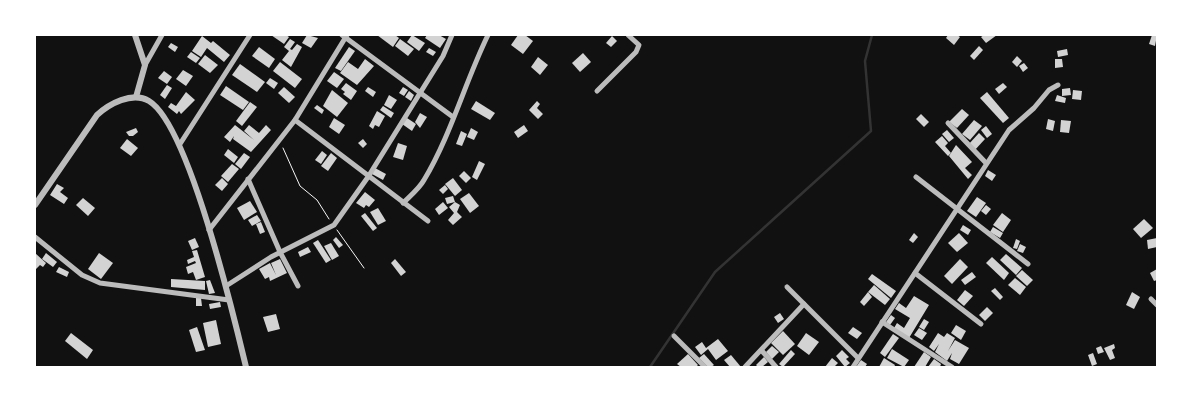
<svg xmlns="http://www.w3.org/2000/svg" width="1192" height="402" font-family="Manrope,sans-serif">
<style>
.lines{fill:none;stroke-linecap:round;stroke-linejoin:round}
.stream{stroke:#333;stroke-width:2.5}
.building{fill:#d3d3d3}
.path{stroke:#f5f5f5;stroke-width:1}
.minor{stroke:#bcbcbc;stroke-width:5}
.tertiary{stroke:#bcbcbc;stroke-width:6}
</style>
<rect width="100%" height="100%" fill="#111"/>
<g class="lines">
<polyline class="stream" points="650,367 715,272 871,131 865,61 872,35"/>
</g>
<g class="building">
<polygon points="271,35 286,35 289,37 284,44"/>
<polygon points="307,35 318,38 311,48 302,43"/>
<polygon points="377,35 395,35 399,38 393,47"/>
<polygon points="412,35 425,43 419,51 407,42"/>
<polygon points="427,35 439,35 446,39 440,48 425,38"/>
<polygon points="518,35 525,35 533,41 523,54 511,45"/>
<polygon points="948,35 957,35 960,37 954,45 946,38"/>
<polygon points="984,35 997,35 986,43 981,37"/>
<polygon points="1152,35 1157,35 1155,46 1149,44"/>
<polygon points="202,36 211,43 213,41 230,55 224,62 207,48 201,57 192,51"/>
<polygon points="612,36 617,41 611,47 606,43"/>
<polygon points="290,39 295,42 290,49 292,50 297,44 302,47 291,67 282,60 289,51 284,47"/>
<polygon points="400,39 414,49 408,56 395,46"/>
<polygon points="171,43 178,47 175,52 168,47"/>
<polygon points="979,46 983,50 974,60 970,56"/>
<polygon points="259,47 275,59 269,68 252,56"/>
<polygon points="349,47 355,51 341,71 335,68"/>
<polygon points="429,48 436,52 433,56 426,52"/>
<polygon points="1067,49 1068,55 1058,57 1057,51"/>
<polygon points="191,52 200,58 196,63 187,57"/>
<polygon points="583,53 591,62 580,72 572,63"/>
<polygon points="205,55 218,65 210,73 198,64"/>
<polygon points="1017,56 1022,61 1017,67 1012,62"/>
<polygon points="538,57 548,65 540,75 531,67"/>
<polygon points="365,59 374,66 357,85 340,73 348,62 358,69"/>
<polygon points="1055,59 1062,59 1063,67 1055,68"/>
<polygon points="280,62 302,79 295,88 273,71"/>
<polygon points="1024,63 1028,68 1023,72 1019,66"/>
<polygon points="240,64 265,82 257,92 232,75"/>
<polygon points="183,70 193,76 186,86 176,79"/>
<polygon points="164,71 172,77 167,84 158,78"/>
<polygon points="334,72 344,79 337,88 327,81"/>
<polygon points="270,78 278,83 274,89 266,83"/>
<polygon points="346,83 357,91 351,100 343,94 345,92 341,89"/>
<polygon points="1003,83 1007,87 999,94 995,89"/>
<polygon points="167,85 172,88 165,99 160,95"/>
<polygon points="226,86 249,102 243,110 220,95"/>
<polygon points="284,87 295,97 289,103 278,93"/>
<polygon points="368,87 376,92 373,97 365,91"/>
<polygon points="403,87 408,90 404,96 399,93"/>
<polygon points="1070,88 1071,95 1062,96 1062,89"/>
<polygon points="332,90 348,103 337,117 323,106"/>
<polygon points="1073,90 1082,91 1081,100 1072,99"/>
<polygon points="409,91 414,95 411,101 405,97"/>
<polygon points="186,92 195,100 181,114 179,111 177,114 168,107 171,103 176,106"/>
<polygon points="987,92 1009,118 1003,123 980,98"/>
<polygon points="389,95 397,100 391,109 384,105"/>
<polygon points="1057,95 1066,98 1065,103 1055,101"/>
<polygon points="476,101 495,113 490,120 471,109"/>
<polygon points="537,101 540,104 537,108 543,114 538,119 529,110"/>
<polygon points="250,102 257,107 242,126 236,121"/>
<polygon points="317,105 324,110 322,114 314,108"/>
<polygon points="383,106 394,113 391,118 380,110"/>
<polygon points="962,109 969,115 957,128 949,122"/>
<polygon points="377,111 385,116 379,127 375,125 373,129 369,126"/>
<polygon points="420,113 427,117 420,128 415,122"/>
<polygon points="921,114 929,122 924,127 916,119"/>
<polygon points="334,118 345,125 339,134 329,127"/>
<polygon points="407,118 416,124 412,131 402,124"/>
<polygon points="1048,119 1055,121 1053,131 1046,129"/>
<polygon points="974,120 982,126 970,140 962,134"/>
<polygon points="1061,120 1071,121 1069,133 1060,132"/>
<polygon points="235,125 254,140 244,131 249,125 259,133 266,125 271,130 251,152 233,139 234,136 230,142 224,137"/>
<polygon points="524,125 528,131 518,138 514,132"/>
<polygon points="986,126 992,134 987,138 981,130"/>
<polygon points="136,128 138,132 133,136 129,136 126,132"/>
<polygon points="471,128 478,132 474,140 467,137"/>
<polygon points="947,130 954,138 949,142 942,134"/>
<polygon points="461,131 467,134 462,146 456,144"/>
<polygon points="979,133 985,139 974,151 968,145"/>
<polygon points="942,136 948,143 945,146 951,153 948,156 935,142"/>
<polygon points="127,139 138,148 131,156 120,148"/>
<polygon points="363,139 367,144 363,148 358,143"/>
<polygon points="398,143 407,146 403,160 393,157"/>
<polygon points="956,145 972,162 965,168 972,175 968,179 949,156"/>
<polygon points="228,149 238,157 234,163 224,155"/>
<polygon points="322,151 327,155 321,164 315,160"/>
<polygon points="244,153 250,157 241,169 235,164"/>
<polygon points="331,153 337,158 328,171 321,166"/>
<polygon points="479,161 485,164 477,180 472,177"/>
<polygon points="232,164 239,169 228,182 221,176"/>
<polygon points="375,168 386,174 383,180 372,174"/>
<polygon points="988,170 996,175 992,181 985,176"/>
<polygon points="464,171 471,178 466,183 459,176"/>
<polygon points="222,178 228,184 222,191 215,185"/>
<polygon points="453,178 462,190 455,196 445,184"/>
<polygon points="57,184 64,188 60,192 68,198 64,204 50,195"/>
<polygon points="445,185 448,189 443,194 439,190"/>
<polygon points="365,192 375,200 369,207 366,205 364,208 356,203"/>
<polygon points="469,193 479,206 470,213 460,199"/>
<polygon points="453,196 455,202 460,205 457,212 462,217 453,225 448,220 454,213 449,207 455,202 447,204 445,198"/>
<polygon points="977,197 986,203 976,217 967,211"/>
<polygon points="83,198 95,208 88,216 76,205"/>
<polygon points="250,201 257,212 244,220 237,208"/>
<polygon points="443,202 448,208 439,215 435,209"/>
<polygon points="986,205 991,209 986,215 981,211"/>
<polygon points="378,208 386,221 378,225 370,212"/>
<polygon points="365,213 377,228 373,231 361,216"/>
<polygon points="1002,213 1011,220 1003,232 993,225"/>
<polygon points="257,215 261,221 252,226 248,220"/>
<polygon points="1144,219 1153,228 1141,238 1133,229"/>
<polygon points="261,222 265,232 260,234 256,224"/>
<polygon points="963,225 971,230 968,235 960,230"/>
<polygon points="993,227 1003,233 1000,238 990,232"/>
<polygon points="914,233 918,237 913,243 909,240"/>
<polygon points="959,233 968,243 957,252 948,243"/>
<polygon points="336,237 343,245 339,248 333,240"/>
<polygon points="195,238 199,247 192,250 188,241"/>
<polygon points="1157,238 1157,247 1148,249 1147,240"/>
<polygon points="1016,239 1020,241 1017,249 1013,248"/>
<polygon points="318,240 331,260 326,263 313,243"/>
<polygon points="331,243 339,256 332,260 324,246"/>
<polygon points="1020,244 1026,247 1023,253 1017,251"/>
<polygon points="308,247 311,252 300,257 298,252"/>
<polygon points="197,250 205,277 196,280 193,272 188,274 186,267 196,263 195,261 188,264 187,260 194,257 192,251"/>
<polygon points="35,253 46,263 43,267 40,265 35,270"/>
<polygon points="46,253 57,262 53,267 42,259"/>
<polygon points="99,253 113,263 101,279 88,269"/>
<polygon points="1006,254 1022,268 1016,275 1000,260"/>
<polygon points="992,257 1009,273 1004,280 986,263"/>
<polygon points="280,259 287,273 270,281 269,277 265,279 259,269 270,263 276,275 271,263"/>
<polygon points="395,259 406,272 401,276 391,263"/>
<polygon points="960,259 968,267 952,284 944,276"/>
<polygon points="59,267 69,272 67,277 56,272"/>
<polygon points="1157,269 1157,280 1154,281 1150,273"/>
<polygon points="1022,270 1033,280 1027,286 1016,276"/>
<polygon points="972,272 976,277 965,285 961,280"/>
<polygon points="872,274 896,291 891,298 868,279"/>
<polygon points="1015,278 1026,287 1020,295 1008,285"/>
<polygon points="171,279 205,281 205,290 171,287"/>
<polygon points="210,280 215,293 209,294 206,281"/>
<polygon points="874,285 890,299 885,305 868,292"/>
<polygon points="995,288 1003,297 1000,300 991,291"/>
<polygon points="965,290 973,296 964,306 957,300"/>
<polygon points="868,292 872,297 864,306 860,302"/>
<polygon points="1132,292 1140,297 1134,309 1126,305"/>
<polygon points="914,296 929,305 909,338 894,328 897,323 904,328 910,318 895,309 899,303 906,308"/>
<polygon points="196,298 201,298 202,306 196,306"/>
<polygon points="220,302 221,307 210,309 209,304"/>
<polygon points="987,307 993,313 985,321 979,315"/>
<polygon points="780,313 784,319 778,323 774,317"/>
<polygon points="276,314 280,329 268,332 263,317"/>
<polygon points="891,315 895,318 890,325 886,322"/>
<polygon points="924,319 929,322 924,330 919,327"/>
<polygon points="216,320 221,344 208,347 203,323"/>
<polygon points="956,325 966,331 961,340 951,333"/>
<polygon points="197,327 205,350 196,352 189,330"/>
<polygon points="853,327 862,333 857,339 848,333"/>
<polygon points="919,328 927,333 922,340 914,335"/>
<polygon points="783,331 795,344 783,355 771,343"/>
<polygon points="71,333 93,350 87,359 65,341"/>
<polygon points="806,333 819,342 809,355 797,346"/>
<polygon points="938,333 944,337 947,333 955,338 948,351 955,340 969,348 959,364 950,359 952,353 947,361 935,352 939,344 934,351 929,347"/>
<polygon points="893,334 899,338 885,357 880,353"/>
<polygon points="718,339 728,351 716,360 708,349 701,355 695,347 702,342 706,348"/>
<polygon points="1114,344 1115,348 1112,350 1115,358 1110,360 1104,348"/>
<polygon points="772,346 779,352 772,359 766,352"/>
<polygon points="1101,346 1104,352 1098,354 1096,348"/>
<polygon points="892,349 909,360 904,367 887,358"/>
<polygon points="791,350 795,354 783,367 779,364"/>
<polygon points="842,350 849,357 846,359 850,363 845,367 836,356"/>
<polygon points="924,352 931,357 925,367 914,367"/>
<polygon points="1093,353 1097,364 1092,366 1088,355"/>
<polygon points="688,354 698,365 696,367 681,367 677,364"/>
<polygon points="704,354 714,365 711,367 708,367 699,358"/>
<polygon points="731,355 741,367 730,367 724,360"/>
<polygon points="764,357 768,362 762,367 758,367 756,365"/>
<polygon points="832,358 838,363 834,367 825,367"/>
<polygon points="884,358 895,365 894,367 879,367"/>
<polygon points="934,359 941,364 940,367 928,367"/>
<polygon points="861,360 867,364 865,367 856,367"/>
</g>
<g class="lines">
<g class="path">
<polyline points="283,148 300,186 317,200 329,219"/>
<polyline points="337,230 364,268"/>
</g>
<g class="minor">
<polyline points="342,35 453,117"/>
<polyline points="145,65 162,35"/>
<polyline points="597,91 636,52 639,45 628,35"/>
<polyline points="295,120 428,221"/>
<polyline points="948,123 986,163"/>
<polyline points="180,144 250,35"/>
<polyline points="916,177 1028,264"/>
<polyline points="248,179 280,252 298,286"/>
<path d="M403,203C410,196 419,189 424,180C451,135 465,82 488,35"/>
<polyline points="209,230 295,120 347,35"/>
<polyline points="35,237 82,275 100,283 229,300"/>
<polyline points="915,273 981,324"/>
<polyline points="226,286 271,257 334,225 368,177 443,56 452,35"/>
<polyline points="787,287 858,358"/>
<polyline points="1151,299 1157,305"/>
<polyline points="882,322 952,367"/>
<polyline points="674,336 705,367"/>
<polyline points="762,351 776,367"/>
<polyline points="745,367 804,304"/>
<polyline points="853,367 1009,130 1034,108 1049,90 1058,85"/>
</g>
<g class="tertiary">
<polyline points="135,35 145,65 136,97"/>
<path d="M35,205L97,115C109,104 132,91 149,101C189,125 234,317 246,367"/>
</g>
</g>
<rect width="1192" height="402" fill="none" stroke="#ffffff" stroke-width="72"/>
</svg>
